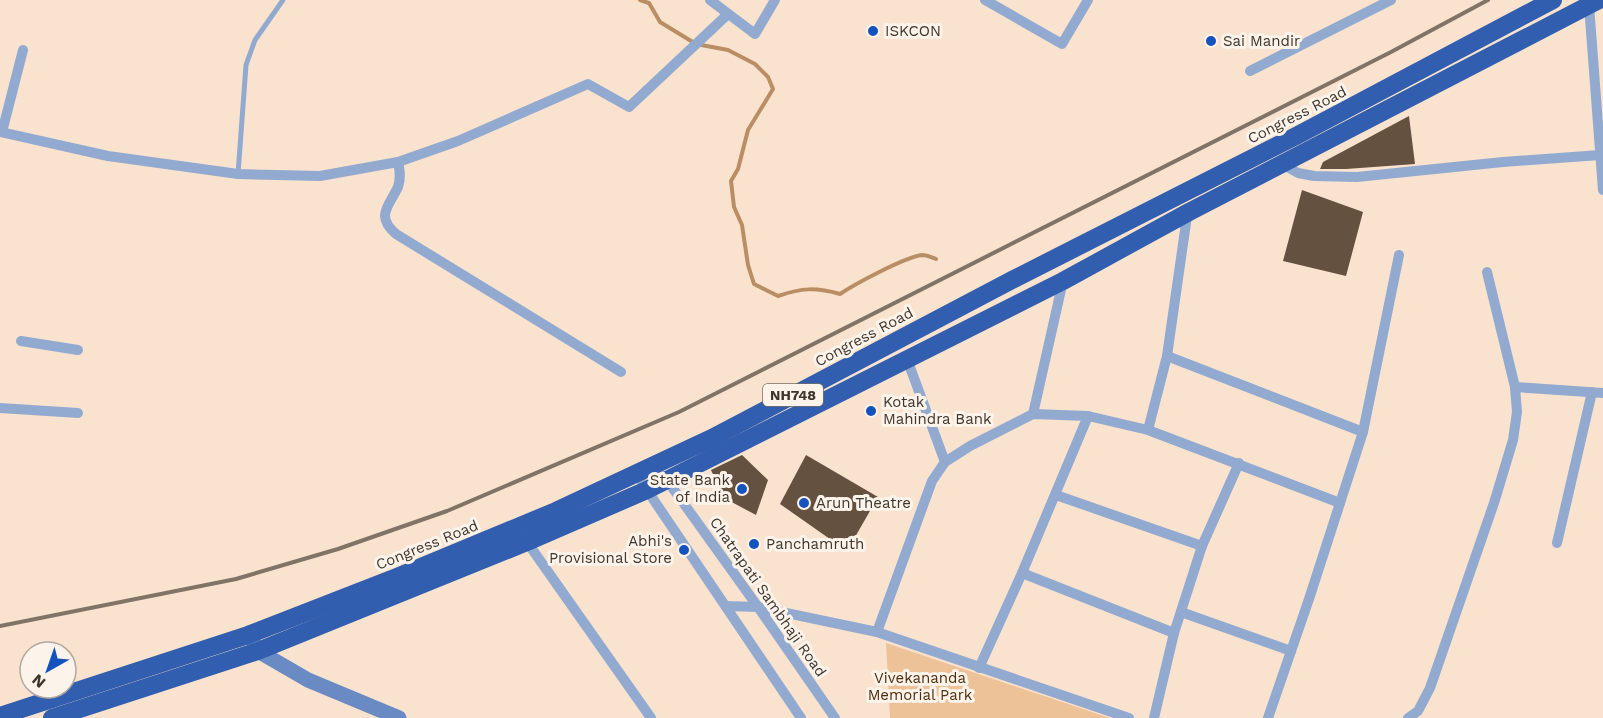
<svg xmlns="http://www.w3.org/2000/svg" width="1603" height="718" font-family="'Work Sans',sans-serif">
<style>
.green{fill:#eec299}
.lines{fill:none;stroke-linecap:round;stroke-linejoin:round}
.stream{stroke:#b98e65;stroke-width:4}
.building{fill:#64513f}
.lane{stroke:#93aad0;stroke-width:5}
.street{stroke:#93aad0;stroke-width:10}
.secondary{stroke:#6a8ac3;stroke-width:15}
.highway{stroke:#315eae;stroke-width:18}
.rail{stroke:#817366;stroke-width:4}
.poi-dot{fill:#1452bd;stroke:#fcf3eb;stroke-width:2}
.labels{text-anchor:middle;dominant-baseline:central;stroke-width:6;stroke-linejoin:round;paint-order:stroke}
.shield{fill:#fcf3eb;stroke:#786f67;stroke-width:1.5}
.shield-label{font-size:14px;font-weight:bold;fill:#3f362e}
.poi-label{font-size:15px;fill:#3f362e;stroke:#fcf3eb;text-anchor:start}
.street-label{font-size:15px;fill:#3f362e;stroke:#fcf3eb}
.park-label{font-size:15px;fill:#4e300f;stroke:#fcf3eb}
</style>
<rect width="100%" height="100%" fill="#fae3ce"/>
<polygon class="green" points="886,643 1110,718 890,718"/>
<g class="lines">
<path class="stream" d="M640,0L649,3L660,22L696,44L728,50L755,64L768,77L773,89L748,130L738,169L731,181L734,207L742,225L748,265L754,284L778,296C802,288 815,287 840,294C855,284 905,257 922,255C927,255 931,257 936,259"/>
</g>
<g class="building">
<polygon points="1409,116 1415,164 1346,169 1320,169 1323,162"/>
<polygon points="1302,190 1363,212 1346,276 1283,261"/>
<polygon points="742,455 768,480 756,515 724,498 711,470"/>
<polygon points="806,455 878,497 847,551 780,504"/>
</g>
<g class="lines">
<polyline class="lane" points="238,174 246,65 255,40 283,0"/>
<g class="street">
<polyline points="710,0 755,34 775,0"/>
<polyline points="985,0 1062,44 1088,0"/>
<polyline points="1589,5 1603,190"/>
<polyline points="1250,71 1391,0"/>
<polyline points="0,132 108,156 238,174 320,176 398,162 458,141 588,84 629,107 728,14"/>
<polyline points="2,132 23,50"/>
<path d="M398,162C400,171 401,178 398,187C389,206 375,216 396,234L621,372"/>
<polyline points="1282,164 1298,173 1314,176 1357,177 1503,162 1600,155"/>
<polyline points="21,341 78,350"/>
<polyline points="1167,356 1363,432 1309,599 1268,718"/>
<polyline points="907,359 945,462"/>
<polyline points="1515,387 1603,393"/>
<polyline points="0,408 78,413"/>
<polyline points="1033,414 1063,281"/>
<polyline points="1148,430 1167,356 1188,209"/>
<polyline points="1363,432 1399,255"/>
<polyline points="636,472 647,490 801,718"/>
<polyline points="664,476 758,607 835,718"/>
<polyline points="1056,495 1202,546"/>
<polyline points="527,542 651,718"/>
<polyline points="1557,543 1592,392"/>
<polyline points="1022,573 1174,633"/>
<polyline points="726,606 758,607 877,632 932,481 945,462 970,446 1033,414 1088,416 1148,430 1340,503"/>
<polyline points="1181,612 1291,651"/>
<polyline points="877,632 1129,718"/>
<polyline points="979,668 1022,573 1088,416"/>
<polyline points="1154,718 1174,633 1202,546 1239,463"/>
<polyline points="1408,718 1418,711 1430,688 1494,503 1513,440 1517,412 1515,387 1487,272"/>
</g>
<polyline class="secondary" points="254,644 258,651 308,680 399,718"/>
<g class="highway">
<polyline points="0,716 248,635 392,579 556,511 712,438 1014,279 1298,135 1553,0"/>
<polyline points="52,718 258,651 527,542 647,490 1063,281 1189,212 1599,0"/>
</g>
<polyline class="rail" points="0,626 236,579 338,549 447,511 679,412 1391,52 1488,0"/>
</g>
<g class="poi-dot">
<circle cx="873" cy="31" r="6"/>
<circle cx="1211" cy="41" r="6"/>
<circle cx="871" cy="411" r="6"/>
<circle cx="742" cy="489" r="6"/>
<circle cx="804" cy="503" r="6"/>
<circle cx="754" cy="544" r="6"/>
<circle cx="684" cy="550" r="6"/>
</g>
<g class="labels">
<rect class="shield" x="763" y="384" width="60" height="22" rx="4.5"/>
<g class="shield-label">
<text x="793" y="395">NH748</text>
</g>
<g class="poi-label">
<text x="885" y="31">ISKCON</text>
<text x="1223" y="41">Sai Mandir</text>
<text x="883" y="402">Kotak<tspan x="883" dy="17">Mahindra Bank</tspan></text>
<text x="730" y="480" text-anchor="end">State Bank<tspan x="730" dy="17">of India</tspan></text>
<text x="816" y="503">Arun Theatre</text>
<text x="672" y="541" text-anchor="end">Abhi's<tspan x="672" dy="17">Provisional Store</tspan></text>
<text x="766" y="544">Panchamruth</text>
</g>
<g class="street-label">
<text transform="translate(1297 115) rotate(-27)">Congress Road</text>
<text transform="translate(864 337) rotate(-28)">Congress Road</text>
<text transform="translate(427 545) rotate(-22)">Congress Road</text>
<text transform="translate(768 597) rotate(55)">Chatrapati Sambhaji Road</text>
</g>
<g class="park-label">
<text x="920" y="678">Vivekananda<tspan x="920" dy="17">Memorial Park</tspan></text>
</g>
</g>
<g transform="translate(48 670) rotate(220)"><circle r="28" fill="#fcf3eb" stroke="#b0a79f" stroke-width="1.5"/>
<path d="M0-4.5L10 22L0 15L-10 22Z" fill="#1452bd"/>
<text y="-9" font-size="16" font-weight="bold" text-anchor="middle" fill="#3f362e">N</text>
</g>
</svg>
